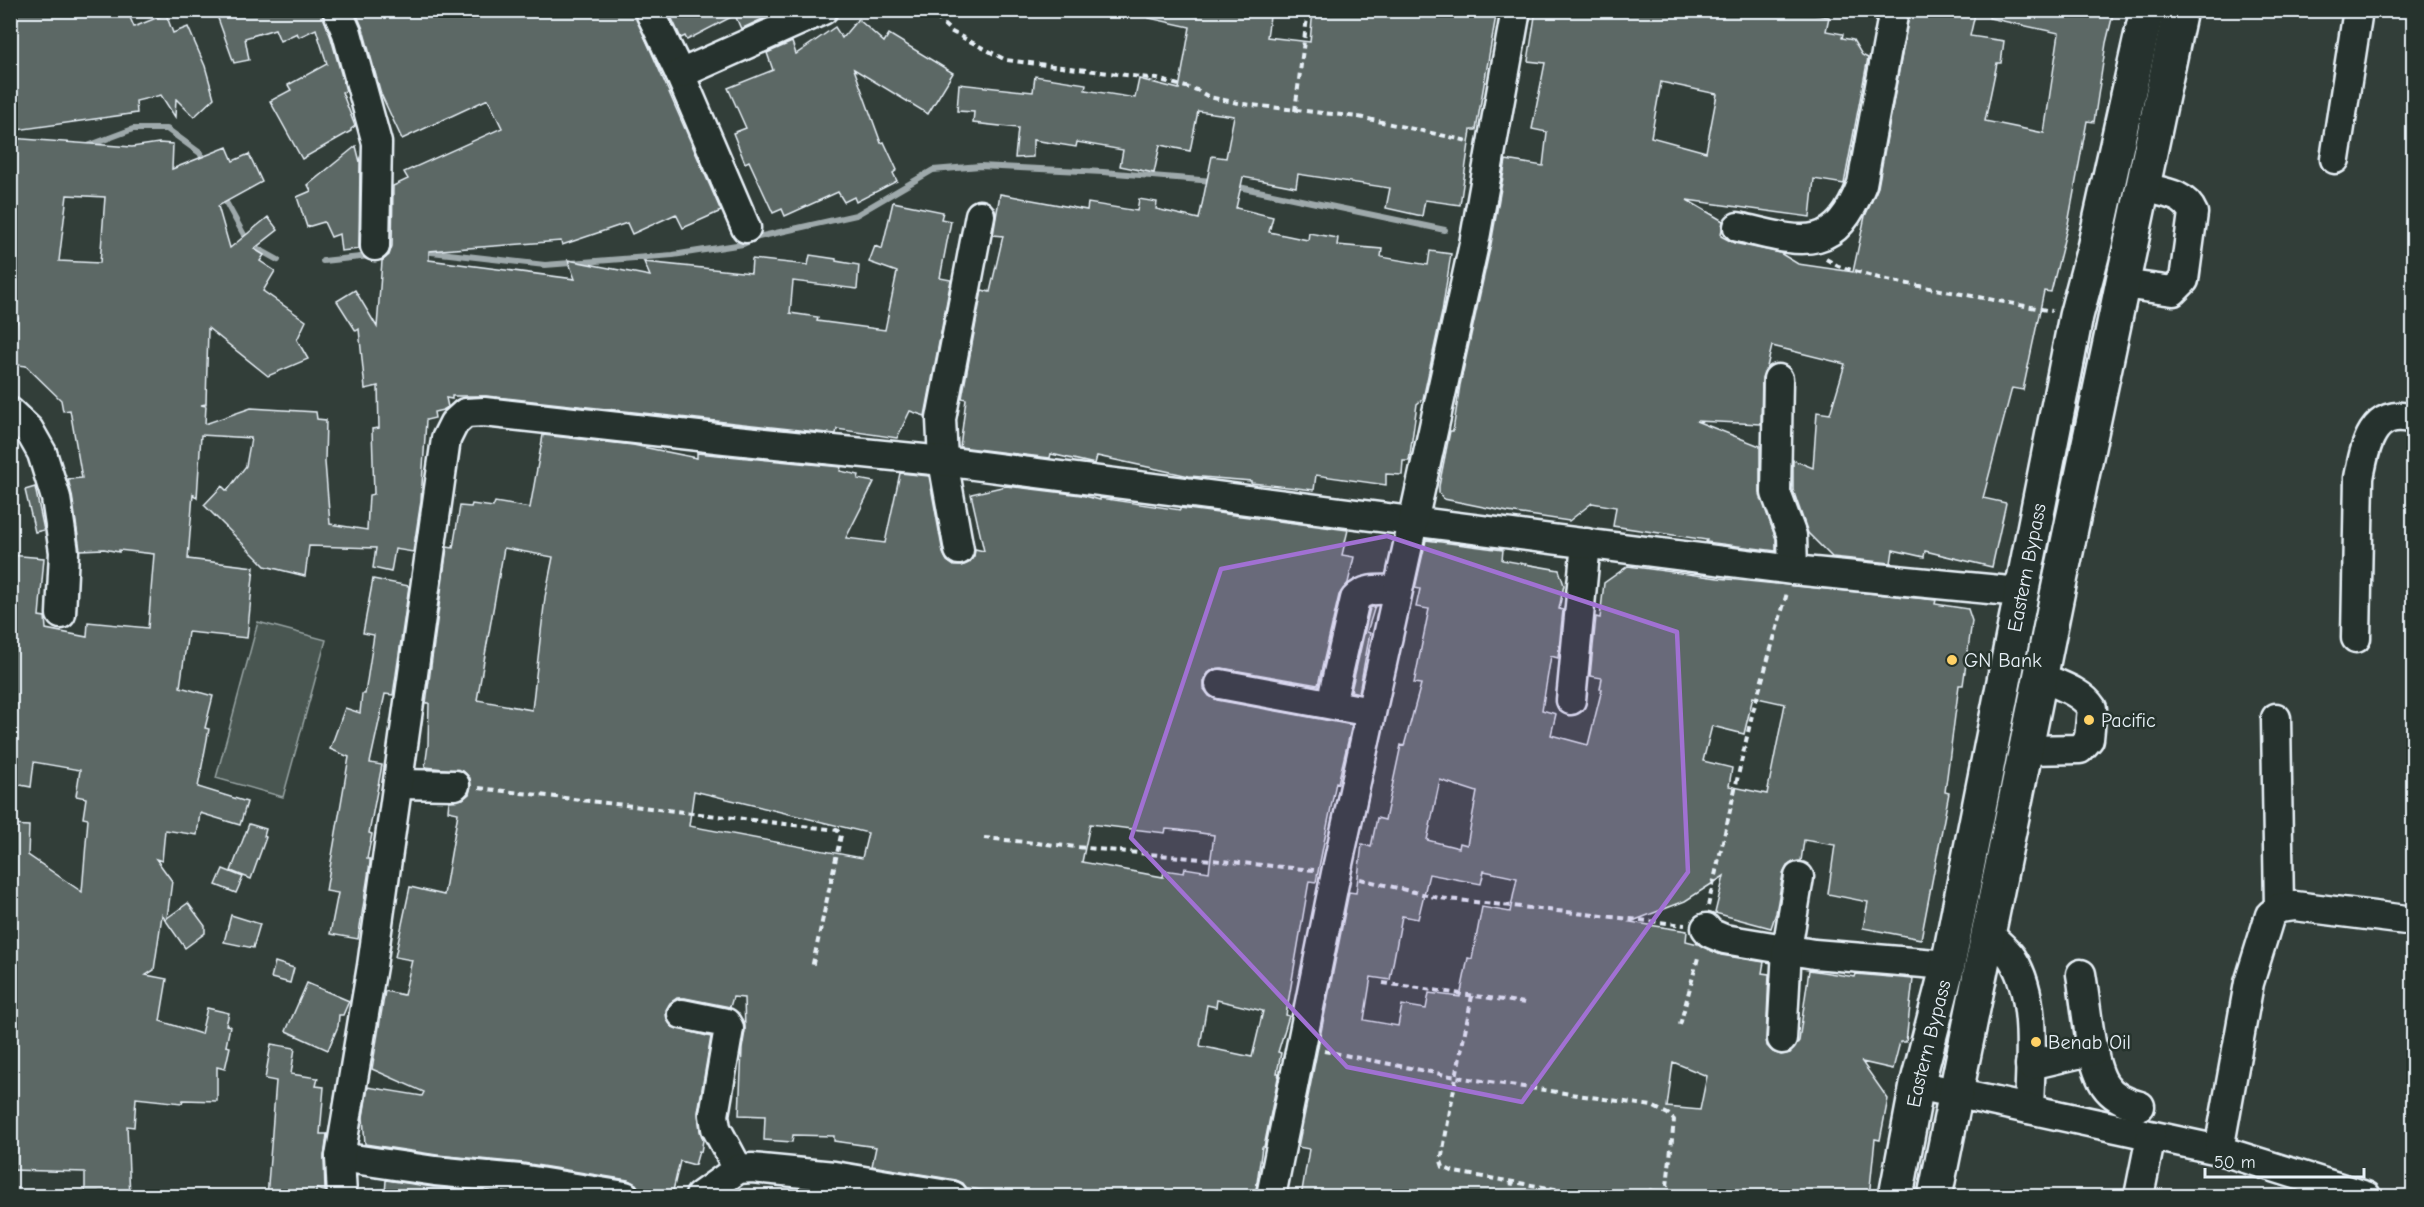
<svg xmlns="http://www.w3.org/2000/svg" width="2424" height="1207" font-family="'Comic Neue',sans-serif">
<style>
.green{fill:#495651;stroke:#98a4a4;stroke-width:1.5}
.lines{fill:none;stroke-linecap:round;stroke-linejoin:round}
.stream{stroke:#9ea9ab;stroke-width:6}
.building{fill:#5c6865;stroke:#e8f1f8;stroke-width:1.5;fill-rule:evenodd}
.minor-casing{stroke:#e8f1f8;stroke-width:33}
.highway-casing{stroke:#e8f1f8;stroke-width:38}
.path{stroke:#e8f1f8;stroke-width:4;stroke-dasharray:6 4.5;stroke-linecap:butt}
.minor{stroke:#26332d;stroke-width:28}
.highway{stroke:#26332d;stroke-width:33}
.marked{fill:#a171d3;fill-opacity:0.2;stroke:#a171d3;stroke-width:4.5;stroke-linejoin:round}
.poi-dot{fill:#ffd166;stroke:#26332d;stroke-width:2}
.labels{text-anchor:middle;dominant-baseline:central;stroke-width:5;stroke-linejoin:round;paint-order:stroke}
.street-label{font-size:20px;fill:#e8f1f8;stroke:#26332d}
.poi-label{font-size:20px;fill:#e8f1f8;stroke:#26332d;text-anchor:start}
</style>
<rect width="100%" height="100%" fill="#323e39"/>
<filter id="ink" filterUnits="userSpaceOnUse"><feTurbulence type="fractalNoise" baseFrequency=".0167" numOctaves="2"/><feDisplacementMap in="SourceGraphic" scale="12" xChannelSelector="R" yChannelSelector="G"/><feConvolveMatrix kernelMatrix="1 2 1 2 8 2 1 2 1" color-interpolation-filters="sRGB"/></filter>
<g filter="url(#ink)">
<polygon class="green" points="258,622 326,640 283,797 216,778"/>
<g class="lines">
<g class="stream">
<polyline points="85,147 133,129 167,129 200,153 205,162"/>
<polyline points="1234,186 1445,230"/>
<polyline points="222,195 249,244 278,260"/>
<polyline points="423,251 545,265 673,255 743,244 758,237 856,215 933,170 980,166 1103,172 1213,181"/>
<polyline points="323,261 398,253"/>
</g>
</g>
<g class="building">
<polygon points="18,10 127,10 134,27 166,14 173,33 188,27 205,66 214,98 194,117 176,99 175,117 161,95 136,101 137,113 10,131 10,13"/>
<polygon points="215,10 321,10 331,38 346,91 342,92 355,126 351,129 351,131 302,159 270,101 291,90 288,85 327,64 316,29 299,37 297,33 280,41 275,29 245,38 249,60 234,63"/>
<path d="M355,10H633L721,211L683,228L676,214L632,234L627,223L562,245L561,241L429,251V260L575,279L568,260L650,276L644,262L751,273L752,259L808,265L810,255L836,259V261L859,265L857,289L793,281L790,313L818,317L817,321L885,330L897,272L869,262L875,246L882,249L893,202L943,212L941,219L951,221L940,278L951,280L925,416L910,411L897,438L837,429L836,434L486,396H452V399L446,398L448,407L443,410L434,412L435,418L426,420L421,501L413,552L395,549L391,572L373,568L376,548L309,546L305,576L265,566L204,505L222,486L227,491L246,466L251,438L201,435L197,498L193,494L188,559L254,567L247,638L188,632L180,687L213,696L205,728L209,729L198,787L247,802L240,825L200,813L197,835L165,830L162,861L156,859L172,881L167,918L188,903L205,926V933L185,948L162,915L154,970L146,975L167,979L160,1021L201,1034L207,1008L229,1013L226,1025L230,1026L226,1046L230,1047L225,1069L217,1067V1101L183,1100L182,1103L136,1098L134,1127L127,1126L130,1197H98V1192H85V1172L10,1170V825L29,826L28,855L82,892L88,819L83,818L86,798L76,796L80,770L34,762L31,787L10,783V555L44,558L39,616L45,617L46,629L87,637L88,622L148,628L154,554L119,550V552L104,549L80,550L72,495L68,479L82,478L70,410L63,411L61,400L26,366L10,364V348L18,318H10V138L132,147L159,143L173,144L172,169L227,147L233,161L249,154L262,182L218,206L230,248L268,217L278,230L254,249L264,255L260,261L275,271L263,291L306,321L297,340L308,359L268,376L208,328L206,404L201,405L206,406L205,424L251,408L316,412L317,419L326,420L325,462L330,524L367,530L369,495L374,494L372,429L379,428L378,386L365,389L359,329L356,331L337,301L355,290L377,327L382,261L389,255L392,246L393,186L408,179L404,172L502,128L488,99L402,139L381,94L363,29ZM67,195L105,197L100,263L59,261Z"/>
<polygon points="668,10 781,10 741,29 735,15 687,40 685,36 681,38"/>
<polygon points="1150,10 1271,10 1267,37 1310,42 1313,10 1497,10 1476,130 1471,130 1460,205 1425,200 1422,216 1386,208 1390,188 1298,174 1296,187 1243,177 1236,208 1273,217 1269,232 1308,240 1309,233 1338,238 1337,245 1382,249 1381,257 1428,265 1430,251 1451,254 1442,312 1423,399 1417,404 1409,461 1403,461 1402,475 1386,474 1386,485 1316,475 1314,490 1251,483 1251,481 1189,476 1097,456 1095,464 1051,454 1050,458 960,447 966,399 962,398 982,290 990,292 1003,236 993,235 1000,194 1087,210 1088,203 1137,211 1139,199 1157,202 1156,209 1199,219 1212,156 1226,158 1234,116 1198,111 1190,151 1160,145 1154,173 1120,166 1123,150 1077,142 1076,147 1033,140 1033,157 1015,158 1018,128 973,123 974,112 957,111 959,84 1033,92 1035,76 1086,84 1085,90 1135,98 1139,79 1179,89 1190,27 1149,18"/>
<path d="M1536,10H1791L1829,17L1826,31L1843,34L1842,38L1853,40L1862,55L1868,58L1844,184L1814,179L1810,217L1687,200L1723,221L1721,236L1734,243L1780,253L1798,264L1853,272L1865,216L1878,187L1910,10H1976L1970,36L2004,41L2001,63H1997L1985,121L2044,133L2059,33L1989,18L1990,10H2114L2106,43L2094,122L2087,121L2068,224L2051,292L2044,291L2023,390L2012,388L1983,498L2006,503L1992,567L1925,551L1924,557L1893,550L1891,563L1832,557L1808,533L1793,490V460L1813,468L1817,412L1830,414L1845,364L1772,346L1767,367L1762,378L1761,424L1696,421L1760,446V493L1776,539V551L1706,542L1707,540L1613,526L1616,507L1592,503L1569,521L1508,512L1444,499L1439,493V486L1450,431H1453L1460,385L1491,244L1506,160L1543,166L1547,132L1532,129L1545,63L1528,61ZM1661,82L1717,94L1706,152L1651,137Z"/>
<polygon points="858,19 884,42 889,34 953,73 928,114 854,69 881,143 884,142 897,170 893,173 897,181 856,202 854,197 844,202 838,192 785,216 782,209 773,213 749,161 745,163 733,133 746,128 728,88 773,70 767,53 792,42 796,54 835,27 842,38"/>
<polygon points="356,146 360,162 359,249 341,251 339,234 331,237 324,222 307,227 297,197 311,191 308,185"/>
<path d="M543,435L633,445L697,458V453L841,467L840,471L859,475L858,479L874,482L846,538L885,543L900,473L929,476L943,553L947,561L954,566H961L969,563L974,556L975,549L984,551L971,494L1006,486L1081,495L1100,500V498L1180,510V508L1348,530L1342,555L1354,557L1348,583L1339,595L1318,685L1222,668L1214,669L1208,673L1204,682V689L1209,696L1217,700L1352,725L1338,783L1336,782L1316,882L1309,881L1286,1015L1289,1016L1278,1052L1281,1053L1277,1073H1279L1264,1147H1262L1255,1197H1021L968,1188V1190L963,1183L956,1180L872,1166L876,1147L834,1141V1136L793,1135L792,1142L764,1140L765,1116L739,1115L742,1049L745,1031L744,998L733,997L730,1007L685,998H677L670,1003L666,1010L667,1020L672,1027L711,1037L698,1112L700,1131L703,1140L701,1152L699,1151L695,1165L680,1161L672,1195L654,1190L653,1197H641L640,1190L636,1184L628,1180L523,1163L437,1155L365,1144L363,1117L368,1087L422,1096L424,1092L372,1069L385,991L404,995L412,960L395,957L410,887L444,895L458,813L448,811L449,801L463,799L469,794L471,786L470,778L463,771L425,767L428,745L429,703H426L447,547L453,548L460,506L471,507L472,504L493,507L495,502L530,508ZM504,548L553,557L545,597L532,710L477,700ZM694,791L868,833L862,858L689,826ZM1090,824L1165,833L1166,829L1179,830L1214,835L1209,872L1185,868L1184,873L1164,870L1163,877L1082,862ZM1217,1000L1263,1011L1252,1057L1200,1046L1207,1005L1216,1007Z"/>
<polygon points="35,487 44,530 35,532 25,490"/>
<path d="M1426,540L1503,550L1502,560L1559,570L1564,585L1559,609L1563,610L1558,658L1551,656L1542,710L1556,714L1551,735L1588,745L1602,689H1600L1602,678L1590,676L1596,617L1600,618L1604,583L1628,566L1718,578L1936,600L1935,604L1968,609L1972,621L1963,685H1959L1945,792L1949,793L1921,939L1863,928L1868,902L1828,894L1835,845L1804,840L1801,861L1793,862L1787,866L1783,874L1776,913L1771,928L1715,913L1724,876L1685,901L1630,922L1687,931L1686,941L1698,944L1721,955L1764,962L1762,973L1769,974L1766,1039L1767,1046L1773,1052L1781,1055L1790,1053L1799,1041L1809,970L1855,977L1856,974L1913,979L1906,1042H1900L1893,1069L1862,1062L1888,1099L1880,1140L1875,1139L1869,1197H1696L1650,1189L1649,1197H1301L1309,1149L1298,1147L1349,892L1356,893L1362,844L1371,847L1377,818L1385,820L1401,745L1404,746L1421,684L1414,683L1429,609L1416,607L1420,589L1415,588ZM1753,697L1785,704L1767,794L1729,786L1732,768L1703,761L1712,726L1744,734ZM1440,780L1477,792L1467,845L1460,843L1459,848L1427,840ZM1484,871L1517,878L1510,912L1482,907L1472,959L1468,958L1460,997L1429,993L1426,1009L1402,1005L1398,1026L1364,1020L1371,977L1390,980L1402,916L1418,919L1429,874L1481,884ZM1673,1062L1707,1076L1700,1110L1667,1107Z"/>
<polygon points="373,579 409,586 393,695 385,694 370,763 382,765 369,833 372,834 367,859 370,859 370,863 358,939 330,934 338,893 326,891 349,757 330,749 345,708 360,713 362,694 365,694 374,635 363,633"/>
<polygon points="1375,606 1367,632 1370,633 1359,693 1351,691 1370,608"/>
<polygon points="249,824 266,829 264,836 266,837 251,879 231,871"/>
<polygon points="223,869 243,877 236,893 216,885"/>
<polygon points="231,915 260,924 253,948 224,942"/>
<polygon points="275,962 294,968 290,983 271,978"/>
<polygon points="307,983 349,1001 343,1015 339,1015 338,1026 328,1050 286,1031"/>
<polygon points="271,1044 295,1048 291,1074 318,1078 316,1086 324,1087 320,1134 327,1134 324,1158 325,1191 316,1189 316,1197 267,1197 276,1081 265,1079"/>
<polygon points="386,1180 433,1187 525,1197 385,1195"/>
</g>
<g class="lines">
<g class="minor-casing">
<g id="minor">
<polyline points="337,10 347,33 377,143 375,246"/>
<polyline points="649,10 680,74 746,228"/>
<polyline points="680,74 823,10"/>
<polyline points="2335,159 2358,10"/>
<path d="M1738,227C1801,242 1834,256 1862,184L1894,10"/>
<path d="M2122,284L2173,291L2184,280L2193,213C2185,193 2161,192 2142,187"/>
<polyline points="1778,379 1776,493 1792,536 1793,570"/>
<polyline points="10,412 29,430 42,453 56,498 64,552 61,614"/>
<polyline points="959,550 943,461 941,419 980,215"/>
<path d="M2356,638L2359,478C2365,446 2372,407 2414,419"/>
<polyline points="1220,684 1371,712"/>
<polyline points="1571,700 1586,543"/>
<path d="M1331,704L1355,599C1365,587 1382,590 1397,590"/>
<polyline points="2276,718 2279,908"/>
<path d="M2026,750L2080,749L2089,739L2092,708C2081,691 2058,685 2041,677"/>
<polyline points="398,784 455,785"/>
<polyline points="1706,928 1710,933 1724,939 1814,954 1948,965"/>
<path d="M1989,934C1996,942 2006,949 2012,958C2038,998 2030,1064 2029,1109"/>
<path d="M2081,974C2086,1002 2090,1064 2105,1085C2113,1097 2127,1103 2140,1106"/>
<polyline points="682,1014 726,1023 729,1028 714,1115 716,1128 738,1169"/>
<polyline points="1782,1039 1787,949 1799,877"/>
<polyline points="2030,1065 2094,1050"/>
<polyline points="1917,1085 2219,1150 2366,1196"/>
<polyline points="2219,1150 2249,983 2270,915 2279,908 2295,906 2414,921"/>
<polyline points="340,1157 435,1171 520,1179 625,1196"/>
<polyline points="342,1196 340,1157 372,966 446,439 454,423 465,413 484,412 725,439 943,461 1793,570 2020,592"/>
<polyline points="700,1196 738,1169 752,1168 834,1176 953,1196"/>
<polyline points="1271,1196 1336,873 1474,244 1516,10"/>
<polyline points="2139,1196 2151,1136"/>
</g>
</g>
<g class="highway-casing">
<g id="highway">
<path id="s1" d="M1896,1196L1917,1085L1948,965L2076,316L2094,248L2147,10"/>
<polyline points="1935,1196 2057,595 2180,10"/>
</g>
</g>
<g class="path">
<polyline points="928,10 952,32 1006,60 1157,79 1197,90 1209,97 1243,104 1359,117 1468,141"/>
<polyline points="1295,111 1308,10"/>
<polyline points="1826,259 1838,266 1882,279 2052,311"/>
<polyline points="479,788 837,830 841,835 812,968"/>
<polyline points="984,838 1314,870"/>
<polyline points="1360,879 1439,898 1685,925"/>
<polyline points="1708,906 1752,715 1787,593"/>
<polyline points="1383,983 1525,1003"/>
<polyline points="1472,996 1456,1077 1652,1106 1668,1114 1674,1120 1666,1196"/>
<polyline points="1680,1025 1699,954"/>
<polyline points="1324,1051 1456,1077 1441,1161 1443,1167 1454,1172 1597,1196"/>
<polyline points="1510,1196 1512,1183"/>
</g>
<use href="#minor" class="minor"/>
<use href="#highway" class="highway"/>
</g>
</g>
<path class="marked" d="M1387,536L1677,632L1688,872L1522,1102L1347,1067L1131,838L1221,569Z"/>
<g class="poi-dot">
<circle cx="1952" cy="660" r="6"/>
<circle cx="2089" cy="720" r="6"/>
<circle cx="2036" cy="1042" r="6"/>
</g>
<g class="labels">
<g class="street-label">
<text stroke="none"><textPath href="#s1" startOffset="642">Eastern Bypass</textPath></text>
<text stroke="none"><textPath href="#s1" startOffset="156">Eastern Bypass</textPath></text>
</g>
<g class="poi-label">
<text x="1964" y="660">GN Bank</text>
<text x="2101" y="720">Pacific</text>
<text x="2048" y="1042">Benab Oil</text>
</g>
</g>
<rect width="2424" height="1207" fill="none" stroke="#26332d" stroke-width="36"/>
<rect x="18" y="18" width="2388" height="1171" fill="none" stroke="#e8f1f8" stroke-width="2" filter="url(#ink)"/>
<path d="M2205 1168v9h159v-9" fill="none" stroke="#e8f1f8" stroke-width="3"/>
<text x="2214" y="1168" font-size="18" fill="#e8f1f8" stroke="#26332d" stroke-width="4.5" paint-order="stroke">50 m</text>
</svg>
